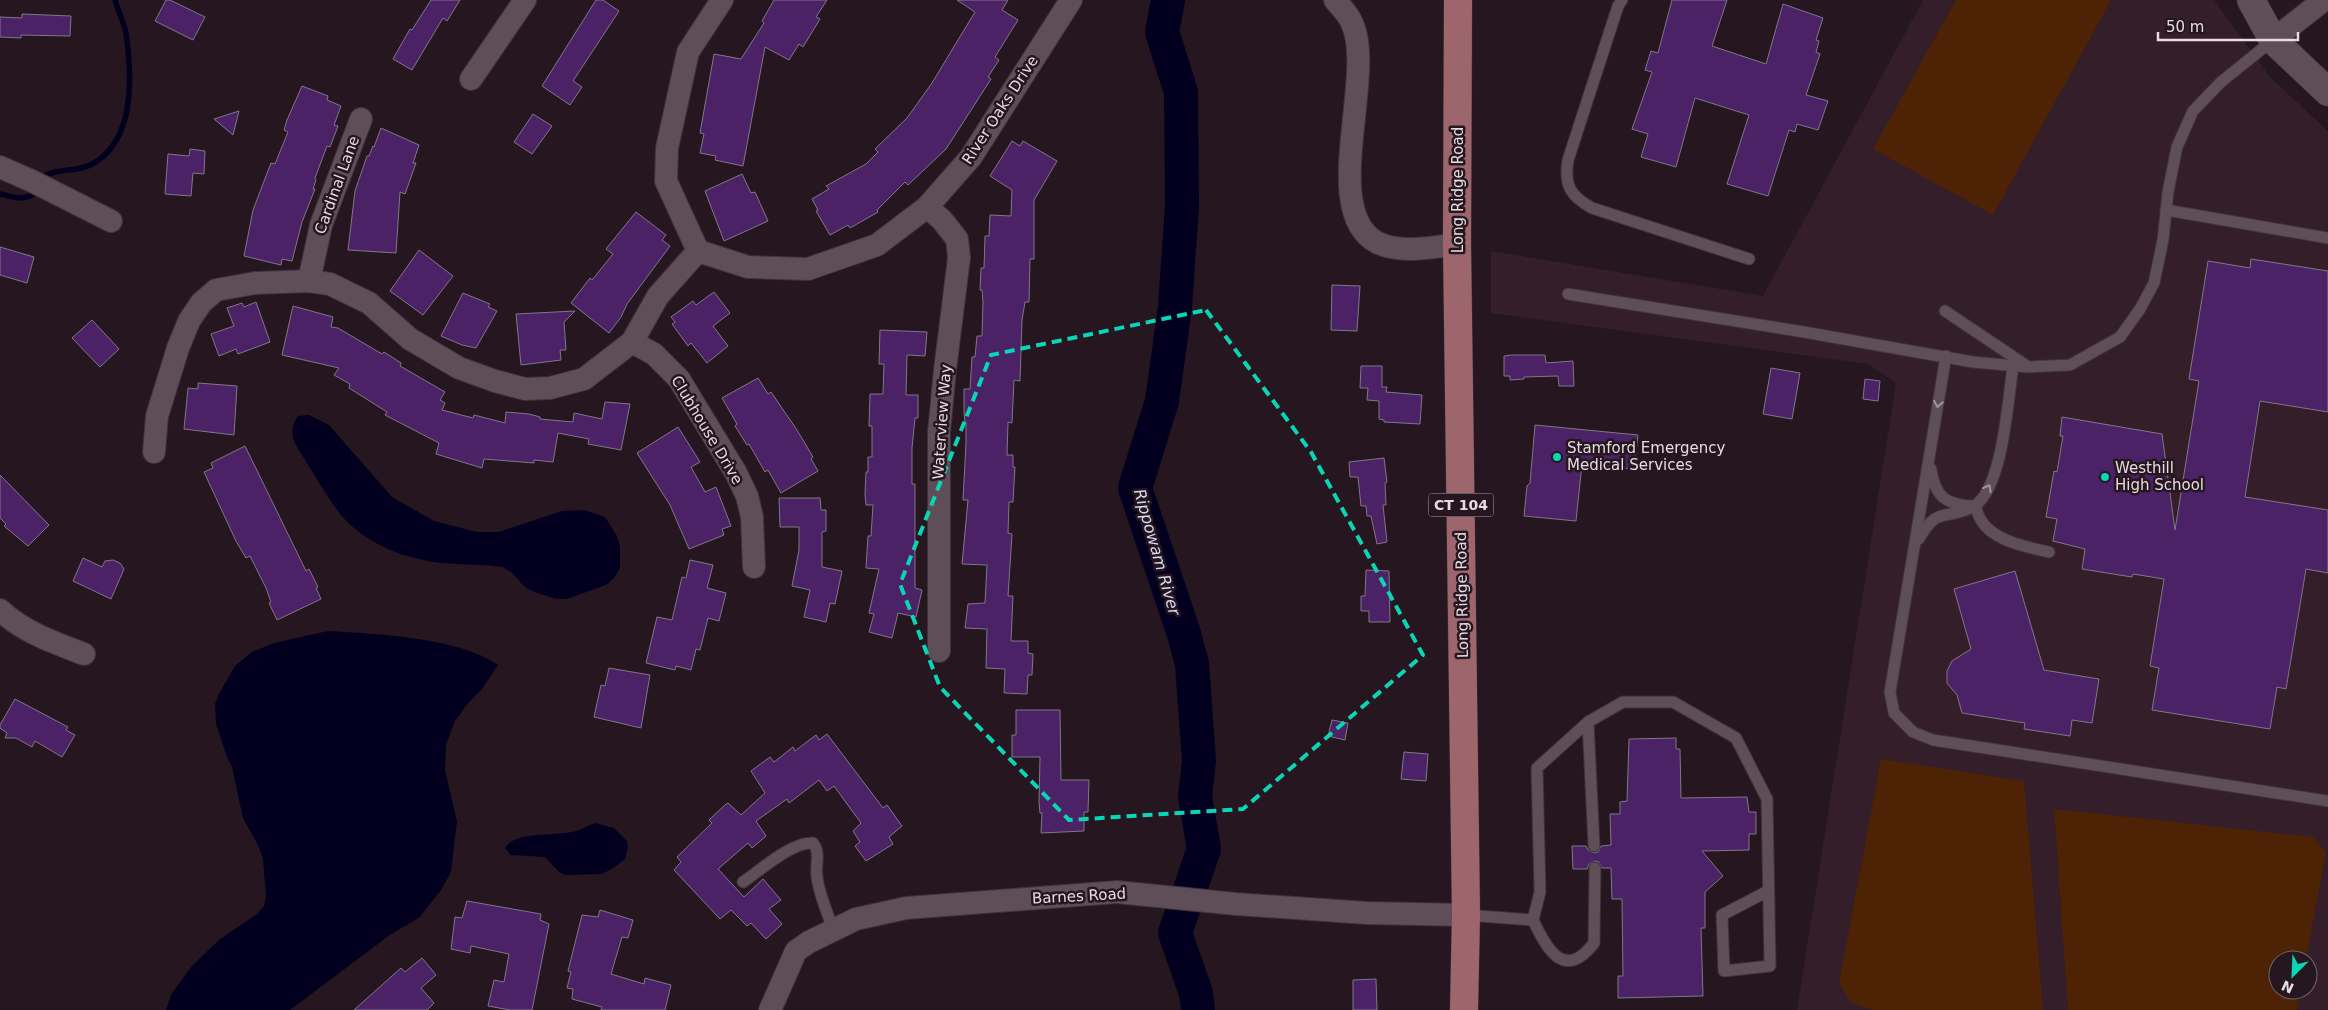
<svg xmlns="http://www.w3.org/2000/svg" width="2328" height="1010" font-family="'DejaVu Sans',sans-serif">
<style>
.built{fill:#331e2a;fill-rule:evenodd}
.green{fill:#4e2204}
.water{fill:#03001f}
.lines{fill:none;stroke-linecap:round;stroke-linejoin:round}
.stream{stroke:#03001f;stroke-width:5.5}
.river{stroke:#03001f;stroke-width:34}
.building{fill:#4b2265;stroke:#807788}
.service-casing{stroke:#3d3339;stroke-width:13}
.minor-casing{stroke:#3d3339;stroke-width:24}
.tertiary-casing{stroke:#3d3339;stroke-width:29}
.primary-casing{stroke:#3d3339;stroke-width:29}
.service{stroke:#5f4d57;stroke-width:11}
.minor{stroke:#5f4d57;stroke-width:22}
.tertiary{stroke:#5f4d57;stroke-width:28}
.primary{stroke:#9d666d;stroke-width:28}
.oneway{stroke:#a3949c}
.marked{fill:none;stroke:#0ad5b5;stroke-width:4;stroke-dasharray:10 6;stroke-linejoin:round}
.poi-dot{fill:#0ad5b5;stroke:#25161f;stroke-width:2}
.labels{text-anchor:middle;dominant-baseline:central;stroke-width:5;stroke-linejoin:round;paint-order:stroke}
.shield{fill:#25161f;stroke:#ada1a8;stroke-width:1}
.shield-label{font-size:14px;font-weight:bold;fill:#e7dce2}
.street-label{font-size:15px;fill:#e7dce2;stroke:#25161f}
.poi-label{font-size:15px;fill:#e7dce2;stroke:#25161f;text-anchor:start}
.water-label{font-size:16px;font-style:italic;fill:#d5daef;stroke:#25161f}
</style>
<rect width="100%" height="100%" fill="#25161f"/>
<path class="built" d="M1923,0H2214L2270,77L2328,131V1010H1797L1896,383L1868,364L1491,313V251L1763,296ZM2278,960H2308V990H2278Z"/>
<g class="green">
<polygon points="1956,0 2111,0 1993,215 1873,149"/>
<polygon points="1881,759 2024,781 2043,1010 1873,1010 1851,1003 1839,983"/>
<polygon points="2054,809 2313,837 2326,852 2306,960 2278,960 2278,990 2300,990 2297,1010 2068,1010"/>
</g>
<g class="water">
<path d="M309,415L329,425L392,497L434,521L477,532H499L562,511L584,510L605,517L617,536L620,547V568L614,578L606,585L567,599H556L535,592L526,588L511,572L502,567C476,563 445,566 419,559C396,554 371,543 354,528C337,515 319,482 307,463C297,446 285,435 298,416Z"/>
<path d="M328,631C376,634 458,637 498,665L482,689L469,702L455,721L446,745L445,770L457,821L451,872L441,890L419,918L391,934L290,1010H166L172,993L192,966L220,939L257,914L264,906L266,895L263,860L259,847L243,818L232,767L227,757L216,724L215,704L219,694L235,666L252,652L274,643Z"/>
<path d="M595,823L614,828L627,841L628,847L625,859L615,867L602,874L565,875L559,872L545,857L511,855L505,848C515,830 557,837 576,831C583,829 589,825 595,823Z"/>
</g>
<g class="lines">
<g class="stream">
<path d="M46,175C61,168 76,172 90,165C136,143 132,75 126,33C124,22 118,11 115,0"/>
<path d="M0,194C14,198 25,201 37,192"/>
</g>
<polyline class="river" points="1168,0 1162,32 1181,92 1182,206 1175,307 1162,401 1135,488 1184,634 1192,664 1199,761 1195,797 1204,849 1175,933 1196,993 1198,1010"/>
</g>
<g class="building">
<polygon points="166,0 170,0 205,17 193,40 155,21"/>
<polygon points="431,0 460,0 447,21 443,18 412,70 393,59 410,29 412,30"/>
<polygon points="596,0 603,0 619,11 573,81 582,87 570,105 542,86"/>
<polygon points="774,0 827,0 816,17 820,19 803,47 799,44 789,60 765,47 743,166 715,160 716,156 700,153 704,134 700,133 714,54 741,59 764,23 762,21"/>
<polygon points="957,0 1008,0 1002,10 1018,20 995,57 999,60 988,77 991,79 946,149 908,185 905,182 877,210 878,212 850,228 848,225 830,235 816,211 818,210 812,199 829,189 826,186 866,164 878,152 875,149 907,118 932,83 975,12"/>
<polygon points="1672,0 1727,0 1712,46 1766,64 1783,4 1823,18 1816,40 1819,41 1816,52 1820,54 1806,95 1828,101 1818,130 1797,124 1795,132 1789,130 1768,196 1727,184 1749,115 1695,98 1676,167 1641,157 1648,134 1632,129 1652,72 1645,70 1651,51 1658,53"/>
<polygon points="22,14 71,16 70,36 21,35 21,38 0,37 0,17 22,18"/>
<polygon points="302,86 328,96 327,100 341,106 334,125 338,126 330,147 327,146 315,178 316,180 313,189 315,189 302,222 292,261 282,259 281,265 244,256 253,210 271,163 275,164 288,132 284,130 287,120"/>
<polygon points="239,111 233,135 214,119"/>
<polygon points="533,114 552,126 532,154 514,142"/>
<polygon points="381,128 419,145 413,163 416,163 405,194 400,192 396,253 348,250 355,191 367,156 369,156 373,146 374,147"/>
<polygon points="1012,141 1020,146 1023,141 1057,161 1034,200 1034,259 1030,259 1029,302 1025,302 1022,320 1020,381 1014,380 1012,423 1008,422 1007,455 1013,455 1013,467 1015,467 1013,502 1009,502 1008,533 1012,534 1008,596 1013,596 1011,641 1028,641 1028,653 1033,654 1032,675 1028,675 1027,694 1004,693 1005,669 986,668 987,629 965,628 968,604 985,603 987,565 962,564 968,500 963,500 966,443 966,423 965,423 964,412 964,389 970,389 972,357 975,357 977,336 982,336 983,302 982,290 980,290 981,268 984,268 985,236 989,236 990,215 1011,216 1012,190 990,176"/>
<polygon points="190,149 205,151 204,174 193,173 191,196 165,194 168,154 189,156"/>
<polygon points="742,174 751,193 755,192 768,221 724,241 705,191"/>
<polygon points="636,212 666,235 662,240 670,246 627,304 621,317 609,333 571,303 590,278 592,280 613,254 606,249"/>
<polygon points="0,247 34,257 27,283 0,275"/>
<polygon points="419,250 453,276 423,315 390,291"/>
<polygon points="2251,259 2328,271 2328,412 2260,401 2245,497 2328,510 2328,573 2306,569 2286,689 2277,687 2270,729 2152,710 2159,668 2150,666 2164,579 2133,574 2132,577 2082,569 2085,549 2053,541 2057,519 2046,517 2054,471 2057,472 2063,436 2060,436 2062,417 2162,434 2175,530 2199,381 2189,379 2208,261 2250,268"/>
<polygon points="1332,285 1360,286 1357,331 1331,330"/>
<polygon points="714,292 730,313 713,326 728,346 707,363 691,343 688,346 672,324 675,322 671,317 693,301 696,305"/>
<polygon points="463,293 490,304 488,307 497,311 476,348 462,345 441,336"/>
<polygon points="256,302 270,342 238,354 236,349 219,356 211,334 234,326 227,308 242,303 244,307"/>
<polygon points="293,306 333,317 331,327 338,328 382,354 384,352 401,363 400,366 445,392 440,400 445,403 442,410 473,418 474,415 505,423 506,412 529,414 540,417 540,419 573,422 574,413 602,419 605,402 630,404 621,450 588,444 589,439 558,433 553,462 534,460 534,463 484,459 482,468 436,454 439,443 385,415 387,412 349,388 350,384 334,375 339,368 282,355"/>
<polygon points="575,311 564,322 566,350 560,350 561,360 521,365 516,314"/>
<polygon points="92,320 119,349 100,367 72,338"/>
<polygon points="880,330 927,332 925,356 907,355 906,395 918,395 918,418 915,418 912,448 912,484 915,484 915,588 922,590 916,617 898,613 892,638 869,632 874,614 869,613 879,569 866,568 868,536 871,536 873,505 866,505 865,494 866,472 868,472 868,457 872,457 872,426 869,426 870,394 883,394 884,364 879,364"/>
<polygon points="1511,355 1545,355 1546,363 1573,361 1574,386 1559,386 1558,376 1524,377 1524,379 1510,380 1510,376 1504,376 1504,356"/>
<polygon points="1361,366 1382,366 1382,387 1387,387 1386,392 1422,395 1420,424 1384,422 1384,420 1379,419 1379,401 1367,400 1368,388 1360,388"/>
<polygon points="1771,368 1800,373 1792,419 1763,414"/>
<polygon points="758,378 768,394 771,392 797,430 813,457 811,459 818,471 781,493 768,470 765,472 749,444 747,445 735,426 737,424 722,398"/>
<polygon points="1865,379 1880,381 1878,401 1863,399"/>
<polygon points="198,383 237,386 234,435 184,429 188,388 198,389"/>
<polygon points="1535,425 1638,435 1634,469 1582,464 1576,521 1524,516 1527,486 1530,483"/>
<polygon points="678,427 700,462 691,467 705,492 716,487 731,526 722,529 724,535 689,549 670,505 637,453"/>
<polygon points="245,446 306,571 309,569 318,587 316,588 321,599 277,620 269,603 271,602 266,588 250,556 246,558 236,541 204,472 213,468 211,463"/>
<polygon points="1384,458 1387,482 1385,483 1386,505 1383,505 1387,542 1377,544 1371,516 1367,516 1366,506 1361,506 1358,477 1350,477 1349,462"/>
<polygon points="0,475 49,525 28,546 4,526 6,524 0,518"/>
<polygon points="779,498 820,498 821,510 826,510 826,531 822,532 822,567 842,571 835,604 830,603 826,622 804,617 810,590 792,586 799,550 799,527 780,527"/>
<polygon points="83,558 102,567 105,561 113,560 120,563 124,569 111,599 73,581"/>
<polygon points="690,560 713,565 707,588 726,593 719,621 708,618 700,650 696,649 691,670 676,666 675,670 646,663 657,617 672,620 682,577 686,578"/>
<polygon points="1366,570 1389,571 1390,622 1369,622 1369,611 1361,611 1361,596 1365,596"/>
<polygon points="2015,571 2044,670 2099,679 2092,723 2072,720 2070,736 2024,729 2025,723 1962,713 1957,695 1947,683 1947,671 1952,661 1971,649 1954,589"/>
<polygon points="609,668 650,675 641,728 594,717 601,685 605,686"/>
<polygon points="15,699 68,727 66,730 75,735 62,757 35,741 32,747 16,738 5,738 7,733 0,728 0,725"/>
<polygon points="1016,710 1060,710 1061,780 1089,780 1088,812 1084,812 1084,831 1041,833 1042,813 1040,813 1039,802 1040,757 1012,757 1012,735 1016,735"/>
<polygon points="1332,720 1348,723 1345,740 1328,736"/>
<polygon points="827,734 883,808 887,805 902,826 889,837 893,844 866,861 855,846 860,842 853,831 861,823 834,786 827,791 819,780 789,803 787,799 756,821 766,836 752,848 748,843 718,869 744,897 763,879 781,900 769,909 782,924 766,939 751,923 747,926 731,910 720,919 674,870 681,862 677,857 712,823 709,820 726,804 728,803 741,815 765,793 751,771 770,757 774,762 793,747 795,751 816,735 819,740"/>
<polygon points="1676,738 1676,749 1680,749 1681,798 1747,797 1749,812 1756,812 1756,834 1749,834 1749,850 1702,851 1723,876 1705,892 1705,928 1701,928 1703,996 1618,998 1618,976 1623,976 1622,899 1612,899 1611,868 1602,868 1599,862 1595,861 1589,864 1587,869 1573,869 1572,846 1586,846 1588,850 1594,853 1598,852 1601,846 1611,845 1610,814 1620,814 1620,802 1627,801 1629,739"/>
<polygon points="1404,752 1428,754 1426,781 1401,779"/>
<polygon points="467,901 541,914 540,920 549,924 532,1010 510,1010 488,1006 494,980 504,982 509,954 471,946 470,953 451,949 455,917 462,918"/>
<polygon points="600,910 633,920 628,938 622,937 611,974 644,984 645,978 671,985 665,1010 601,1010 602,1007 572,999 573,989 567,988 571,972 568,971 582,915 598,917"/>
<polygon points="422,958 436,975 421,988 434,1003 427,1010 354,1010 401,968 405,972"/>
<polygon points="1376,979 1377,1010 1353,1010 1353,980"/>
</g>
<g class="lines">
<g class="service-casing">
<g id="service">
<path d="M1622,0L1618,6L1568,160C1564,185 1570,196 1592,208L1749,259"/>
<polyline points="2166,210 2328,238"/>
<polyline points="1568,294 1804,332 1973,362 2028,367 2070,365 2120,337 2140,309 2154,283 2163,240 2168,192 2177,147 2193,111 2221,82 2273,40"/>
<polyline points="1945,311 2027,366"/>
<polyline points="1946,356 1890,692 1894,713 1913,732 1933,740 2328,801"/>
<path d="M1931,469C1935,498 1947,505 1975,506C1977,510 1978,516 1981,520C1993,541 2027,547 2049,552"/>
<path d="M1919,539C1938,504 1946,522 1974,506C2003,489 2008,398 2013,366"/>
<polyline points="1588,722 1594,846"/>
<path d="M743,882C761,870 791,842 813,843C821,853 815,865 817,877C819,895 828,913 833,930"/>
<polyline points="1466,915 1533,920 1540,892 1537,768 1588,722 1623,702 1673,702 1736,738 1767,799 1770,966 1724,971 1722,915 1768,891"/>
<path d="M1533,920C1546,948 1564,982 1594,943L1595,868"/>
</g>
</g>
<g class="minor-casing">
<g id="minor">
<path d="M1335,0C1341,7 1347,13 1351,21C1378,72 1317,212 1378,243C1402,254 1433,247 1457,244"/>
<polyline points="2273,40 2324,0"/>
<polyline points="471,79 525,0"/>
<polyline points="0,167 32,181 111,221"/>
<polyline points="927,207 942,220 957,239 959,258 945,370 939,432 939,651"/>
<polyline points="698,251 666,181 667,148 688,52 722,0"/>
<polyline points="309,281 321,225 361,119"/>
<polyline points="632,342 654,354 679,379 736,473 747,496 752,517 754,567"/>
<polyline points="154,452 157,416 178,348 189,321 201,303 216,290 255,283 309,281 330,284 369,303 410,339 459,368 495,381 525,389 550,388 584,379 632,342 658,296 698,251 748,267 808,269 877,245 927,207 971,157 1071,0"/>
<path d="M0,610C23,632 55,643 84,654"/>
<polyline points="770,1010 796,951 809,942 856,919 906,908 1117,892 1236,904 1367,913 1466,915"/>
</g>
</g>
<g class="tertiary-casing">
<polyline id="tertiary" points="2251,0 2273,40 2328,92"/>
</g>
<g class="primary-casing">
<polyline id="primary" points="1458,0 1457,244 1466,915 1464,1010"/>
</g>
<use href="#service" class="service"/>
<use href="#minor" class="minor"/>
<use href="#tertiary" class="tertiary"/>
<use href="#primary" class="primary"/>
</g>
<defs><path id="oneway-chevron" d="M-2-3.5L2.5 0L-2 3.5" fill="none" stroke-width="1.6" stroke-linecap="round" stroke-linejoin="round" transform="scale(1.25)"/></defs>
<g class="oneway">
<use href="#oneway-chevron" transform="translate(1938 404) rotate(99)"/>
<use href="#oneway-chevron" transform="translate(1988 488) rotate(-61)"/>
</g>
<path class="marked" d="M1206,310L1311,452L1423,655L1243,809L1069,820L940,687L900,584L991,355Z"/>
<g class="poi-dot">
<circle cx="1557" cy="457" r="5"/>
<circle cx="2105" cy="477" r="5"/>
</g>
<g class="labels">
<rect class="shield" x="1428.5" y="493.5" width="65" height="23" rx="4"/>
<g class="shield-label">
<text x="1461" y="505">CT 104</text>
</g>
<g class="street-label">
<text transform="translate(1000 110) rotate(-57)">River Oaks Drive</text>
<text transform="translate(337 185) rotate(-70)">Cardinal Lane</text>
<text transform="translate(1458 190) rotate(-90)">Long Ridge Road</text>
<text transform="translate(942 422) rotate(-86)">Waterview Way</text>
<text transform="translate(707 430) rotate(59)">Clubhouse Drive</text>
<text transform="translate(1462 595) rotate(-91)">Long Ridge Road</text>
<text transform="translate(1079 896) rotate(-3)">Barnes Road</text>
</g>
<g class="poi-label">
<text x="1567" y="448">Stamford Emergency<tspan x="1567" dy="17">Medical Services</tspan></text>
<text x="2115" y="468">Westhill<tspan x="2115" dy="17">High School</tspan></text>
</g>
<g class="water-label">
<text transform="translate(1157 552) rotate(74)">Rippowam River</text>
</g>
</g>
<g transform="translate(2293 975) rotate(204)"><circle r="24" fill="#25161f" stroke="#73656d"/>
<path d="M0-4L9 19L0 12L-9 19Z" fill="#0ad5b5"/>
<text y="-8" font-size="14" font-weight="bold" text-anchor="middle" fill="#e7dce2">N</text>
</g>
<path d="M2158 32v8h140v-8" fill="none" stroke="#e7dce2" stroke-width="2.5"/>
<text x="2166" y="32" font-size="15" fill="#e7dce2" stroke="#25161f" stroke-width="4" paint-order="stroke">50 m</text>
</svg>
